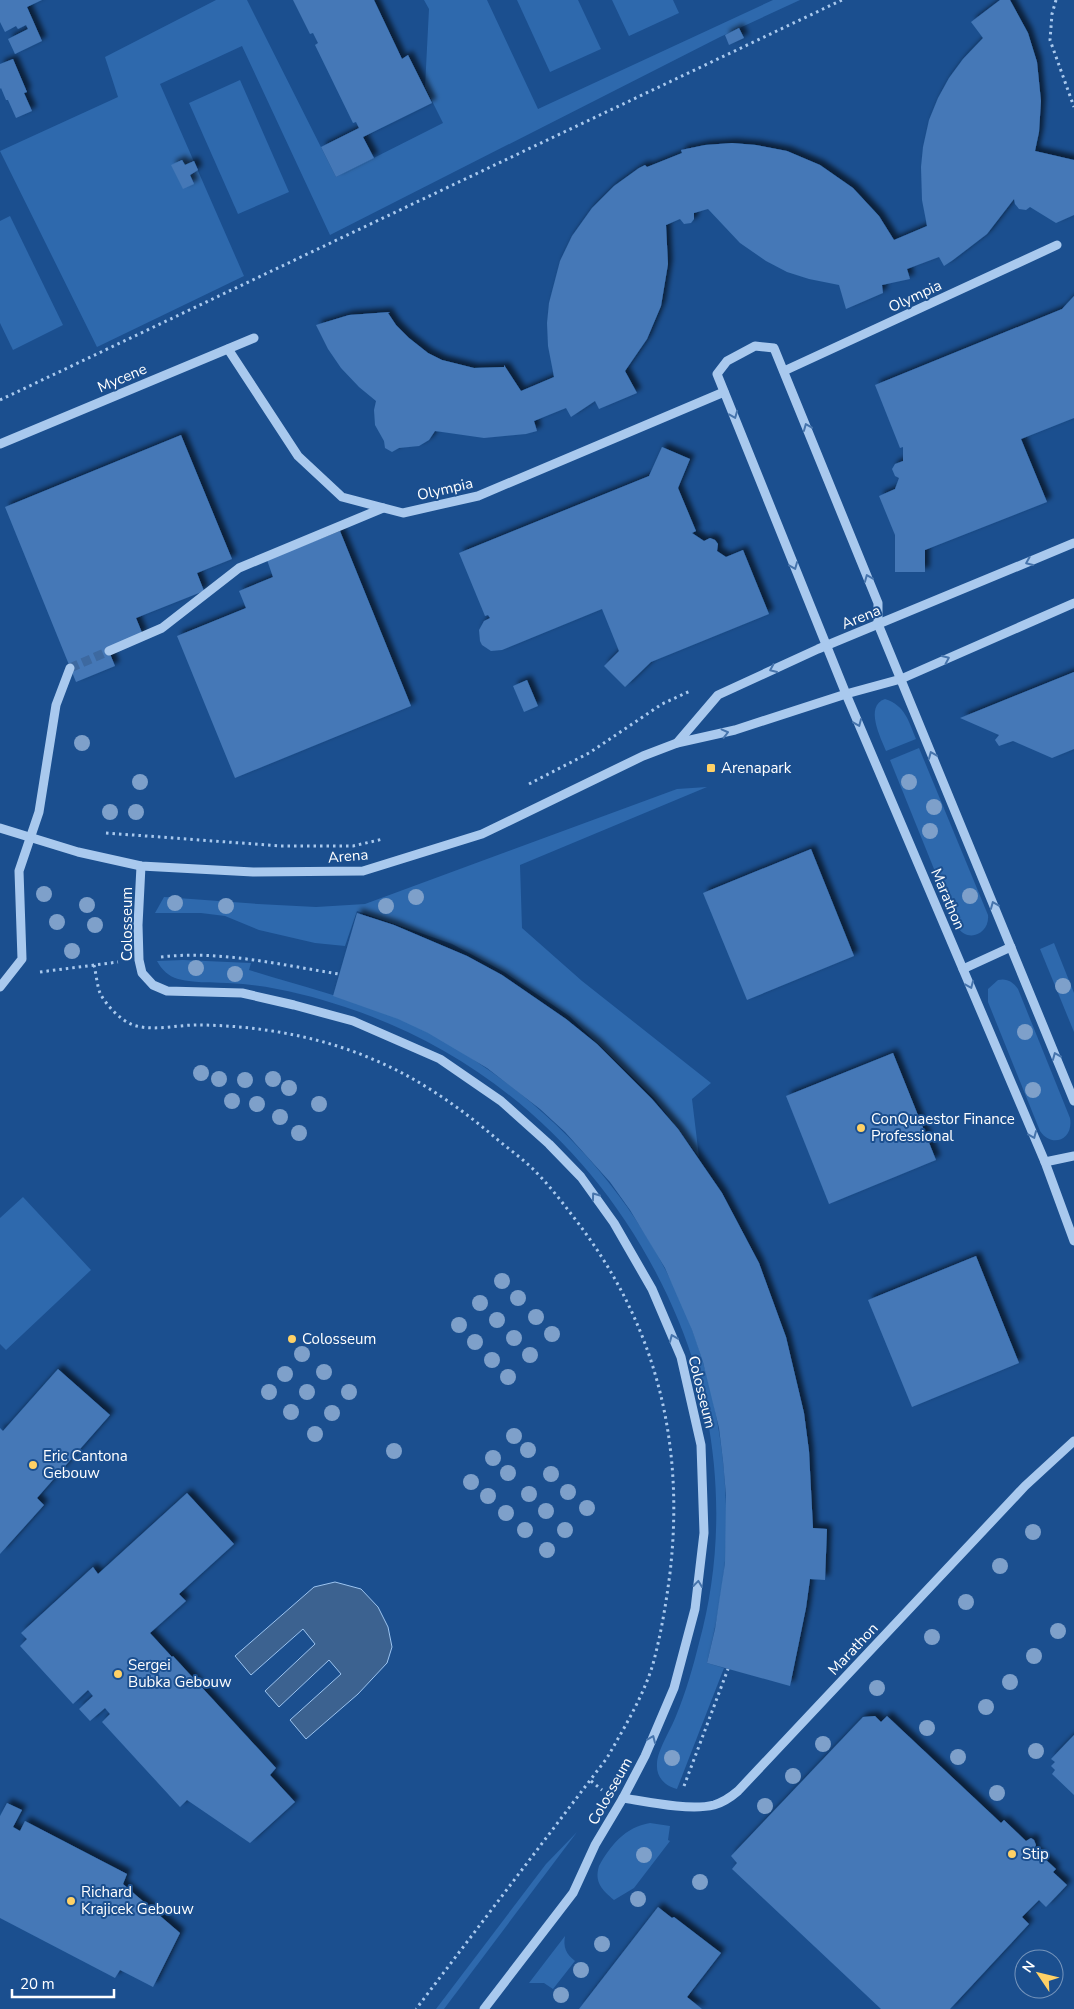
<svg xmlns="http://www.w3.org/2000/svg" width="1074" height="2009" font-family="'Nunito Sans',sans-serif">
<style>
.green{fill:#2e69ad}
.water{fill:#3c6290;stroke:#9cc4f0}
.building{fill:#4478b7;filter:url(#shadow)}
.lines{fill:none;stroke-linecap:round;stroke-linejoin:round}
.minor-tunnel{stroke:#3d69a0;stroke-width:9;stroke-dasharray:9 4.5;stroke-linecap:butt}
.path{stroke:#a9c9ee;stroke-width:3;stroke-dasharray:2.5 4;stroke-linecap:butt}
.minor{stroke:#a9c9ee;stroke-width:9}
.tree{fill:#7ea0ca}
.oneway{stroke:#4674ac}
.poi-dot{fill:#ffd166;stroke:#1b4f8f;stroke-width:2}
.labels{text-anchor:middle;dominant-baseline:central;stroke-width:4;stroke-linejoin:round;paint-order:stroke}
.street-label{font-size:15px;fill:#fff;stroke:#1b4f8f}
.poi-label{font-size:15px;fill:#fff;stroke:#1b4f8f;text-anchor:start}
</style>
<defs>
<filter id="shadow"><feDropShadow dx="4.5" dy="-4.5" stdDeviation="2.5" flood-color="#0009"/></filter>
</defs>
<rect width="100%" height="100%" fill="#1b4f8f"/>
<g class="green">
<polygon points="216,0 247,0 336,177 443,123 425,87 429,9 424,0 487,0 538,109 773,0 800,0 720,37 330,235 242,46 160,84 244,276 97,347 0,151 118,97 105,57"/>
<polygon points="517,0 578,0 601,49 550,72"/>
<polygon points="612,0 673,0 679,13 629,36"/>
<polygon points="240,80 289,192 238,214 189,103"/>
<polygon points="10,216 63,325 13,350 0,323 0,221"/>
<path d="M885,699C905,705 909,722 916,739L886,751C881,738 864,706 885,699Z"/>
<path d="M919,748L988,915C990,934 967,944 957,926L890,760Z"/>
<polygon points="707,787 520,865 522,928 582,981 711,1083 692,1099 699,1157 654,1098 569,1016 504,972 452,944 357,911 345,946 315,943 259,930 225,916 201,913 155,913 164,897 258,904 316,907 365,904 677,789"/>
<polygon points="1054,943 1074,993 1074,1032 1040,949"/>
<path d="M183,960L251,963L249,970C310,989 375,1004 431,1034C626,1141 740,1337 725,1561C722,1596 715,1630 707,1663L724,1668L677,1789C665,1786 656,1777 657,1764C657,1751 671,1729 676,1716C686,1692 693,1667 699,1643C728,1538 720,1422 679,1322C618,1173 498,1057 345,1007C312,996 277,987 243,984C224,982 196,984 178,979C168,976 162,970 157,961Z"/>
<path d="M998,980C1007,978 1013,982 1018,989L1070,1118C1074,1139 1052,1149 1040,1131L988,1002V989Z"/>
<polygon points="23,1197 91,1270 6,1350 0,1344 0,1218"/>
<path d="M650,1823L670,1826L668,1840L670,1841L634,1888L614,1900C602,1890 594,1882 599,1866C610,1846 625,1827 650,1823Z"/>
<polygon points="577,1832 444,2009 436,2009 546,1864"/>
<path d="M565,1936C563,1947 566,1954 575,1961L553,1989L544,1983H529Z"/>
</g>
<polygon class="water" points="335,1582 361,1589 378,1607 388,1627 392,1647 387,1663 358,1694 306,1739 290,1720 341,1674 329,1660 279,1707 265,1691 315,1644 303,1629 251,1675 235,1656 314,1587"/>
<g class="building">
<polygon points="0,0 42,0 27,7 42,41 15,54 8,39 28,29 26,25 18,29 16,26 5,32 0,22"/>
<polygon points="293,0 374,0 402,59 408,55 432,103 363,137 374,158 336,177 321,147 359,128 356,122 353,123 315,45 318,43 313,33 310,34"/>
<polygon points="1000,0 1010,0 1028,33 1037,62 1041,101 1039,132 1035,151 1074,160 1074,215 1056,223 1030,207 1026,210 1019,209 1015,204 1014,199 987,234 953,260 944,266 939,257 907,269 910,279 882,285 883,293 846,309 839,285 809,279 787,272 766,261 740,243 708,209 694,213 694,219 691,223 684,224 680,219 666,225 668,264 661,306 647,339 625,371 637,393 599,409 595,401 571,417 566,408 534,421 537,431 526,434 484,438 435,431 429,440 419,446 399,448 392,452 385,448 384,441 375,425 374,410 376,401 359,387 341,368 328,349 316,325 349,315 390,312 388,313 396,325 409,338 428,353 442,360 474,368 504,367 504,365 521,391 554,377 548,346 547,323 549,303 560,261 572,236 592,208 614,186 639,168 645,165 647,167 682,153 681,150 705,145 732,143 756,145 787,151 820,165 853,188 879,216 894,240 927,226 922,200 921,167 923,147 929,120 938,98 949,78 963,59 983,38 971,22"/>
<polygon points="739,28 744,38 729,45 725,35"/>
<polygon points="13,59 27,92 24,93 32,111 16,118 8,100 6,100 1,88 0,89 0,64"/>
<polygon points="182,160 185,165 194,161 198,170 190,175 194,184 183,189 171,165"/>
<polygon points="1074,296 1074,418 1021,439 1047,502 925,550 925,572 895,572 895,535 879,496 895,489 899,478 895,476 892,469 895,464 903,461 903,447 900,448 875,385 1062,309"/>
<polygon points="181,435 232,559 197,573 204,591 136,618 143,635 108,649 115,666 76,682 5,507"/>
<polygon points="662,447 690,459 678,488 696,531 692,533 704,541 710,538 715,540 718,544 717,551 726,557 743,550 769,614 651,662 625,687 604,666 619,651 602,609 502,650 491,651 482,645 480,641 479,630 484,621 490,618 488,615 485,616 459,553 649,476"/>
<polygon points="340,531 411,706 235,778 177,636 246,608 239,591 273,577 267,560"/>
<polygon points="1074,672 1074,749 1052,758 1013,741 999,746 995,740 999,735 960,718"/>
<polygon points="527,680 538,706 524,712 513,686"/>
<polygon points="811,849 854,956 747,1000 703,893"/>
<polygon points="357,913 394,925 467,956 502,975 566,1019 597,1044 652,1099 678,1129 722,1193 759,1263 786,1337 804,1413 809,1451 813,1528 827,1529 825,1580 810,1579 806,1608 790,1686 707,1663 715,1629 725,1563 726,1495 723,1461 719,1428 703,1362 692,1330 665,1268 630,1210 610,1182 565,1132 540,1109 487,1068 428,1033 398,1019 333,996"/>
<polygon points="893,1053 936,1160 829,1204 786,1096"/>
<polygon points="976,1256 1019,1363 912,1407 868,1300"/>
<polygon points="58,1369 110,1415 37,1498 44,1505 0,1554 0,1428 3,1431"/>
<polygon points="187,1493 234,1544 179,1594 186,1601 150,1633 172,1657 173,1656 276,1768 270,1775 295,1802 250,1843 187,1800 180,1807 102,1722 110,1714 105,1708 90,1721 79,1709 93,1696 88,1690 73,1704 20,1646 27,1639 21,1633 93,1567 98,1574"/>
<polygon points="875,1716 881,1722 887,1716 1001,1823 1004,1820 1026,1841 1031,1838 1034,1840 1036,1845 1034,1849 1056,1869 1053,1872 1067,1885 1046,1907 1039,1900 1022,1917 1029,1924 950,2009 881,2009 732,1869 737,1863 731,1856 787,1797 863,1717"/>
<polygon points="1074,1735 1074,1795 1052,1774 1055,1770 1051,1766 1055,1762 1051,1759"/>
<polygon points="7,1803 22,1810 13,1827 20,1831 25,1821 127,1874 123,1884 180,1933 153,1987 120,1970 115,1978 0,1918 0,1816"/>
<polygon points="658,1907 672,1918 674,1917 721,1953 687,1997 702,2009 579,2009"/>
</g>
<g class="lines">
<polyline class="minor-tunnel" points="70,668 109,651"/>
<g class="path">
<polyline points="1056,0 1052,14 1050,40 1074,107"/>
<polyline points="0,400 842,0"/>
<polyline points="529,784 589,753 662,704 690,691"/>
<polyline points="106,833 281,846 353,846 383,839"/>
<path d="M161,957C220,950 281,965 339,974"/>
<path d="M94,965C96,973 97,985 100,993C106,1005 120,1020 133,1025C154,1032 180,1024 202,1025C261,1026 323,1037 377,1061C421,1080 462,1109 498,1140C510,1150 523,1159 534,1170C549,1185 562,1202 575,1219C656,1324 685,1442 670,1573C666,1604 661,1634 653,1664C643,1697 624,1728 607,1758L416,2009"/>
<polyline points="40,972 118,962"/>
<polyline points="591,1781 602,1790"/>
<polyline points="684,1786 728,1669"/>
</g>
<g class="minor">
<polyline points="228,349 298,456 342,497 403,513 478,496 724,392"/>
<polyline points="784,371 1057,245"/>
<polyline points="0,444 254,338"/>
<polyline points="109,651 162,628 239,568 383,508"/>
<polyline points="677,743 718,695 818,649 1074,543"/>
<polyline points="0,828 78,852 141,866 253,872 363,871 482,834 643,756 677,743 735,730 846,694 901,679 1074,603"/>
<polyline points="141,866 138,925 139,960 142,973 153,985 167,991 242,993 294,1005 353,1021 440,1059 501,1101 549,1144 581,1177 614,1223 652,1289 681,1357 701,1445 704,1533 695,1609 674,1688 645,1756 623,1798 595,1845 573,1893 484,2009"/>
<polyline points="963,969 1011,947"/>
<polyline points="0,987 22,959 19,871 39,812 56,705 70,668"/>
<polyline points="1074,1101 878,624 878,603 774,348 755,346 727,361 717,374 846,694 1045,1162 1074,1241"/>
<polyline points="1045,1162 1074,1156"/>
<path d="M623,1798C648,1802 690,1811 714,1805C724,1802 731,1797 738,1791L1025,1486L1074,1441"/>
</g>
</g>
<g class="tree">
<circle cx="82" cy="743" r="8"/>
<circle cx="140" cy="782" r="8"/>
<circle cx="909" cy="782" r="8"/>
<circle cx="934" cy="807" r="8"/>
<circle cx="110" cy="812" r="8"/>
<circle cx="136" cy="812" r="8"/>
<circle cx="930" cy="831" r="8"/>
<circle cx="44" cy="894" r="8"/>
<circle cx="970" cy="896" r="8"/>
<circle cx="416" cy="897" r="8"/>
<circle cx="175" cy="903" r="8"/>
<circle cx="87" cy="905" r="8"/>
<circle cx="226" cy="906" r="8"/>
<circle cx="386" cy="906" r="8"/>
<circle cx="57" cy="922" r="8"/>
<circle cx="95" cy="925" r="8"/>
<circle cx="72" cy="951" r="8"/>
<circle cx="196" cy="968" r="8"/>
<circle cx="235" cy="974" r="8"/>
<circle cx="1063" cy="986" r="8"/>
<circle cx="1025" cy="1032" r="8"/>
<circle cx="201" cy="1073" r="8"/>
<circle cx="219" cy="1079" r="8"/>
<circle cx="273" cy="1079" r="8"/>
<circle cx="245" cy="1080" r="8"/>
<circle cx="289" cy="1088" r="8"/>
<circle cx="1033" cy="1090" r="8"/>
<circle cx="232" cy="1101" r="8"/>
<circle cx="257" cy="1104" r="8"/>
<circle cx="319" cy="1104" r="8"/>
<circle cx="280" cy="1117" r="8"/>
<circle cx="299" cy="1133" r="8"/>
<circle cx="502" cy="1281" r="8"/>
<circle cx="518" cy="1298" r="8"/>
<circle cx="480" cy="1303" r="8"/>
<circle cx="536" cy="1317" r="8"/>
<circle cx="497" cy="1320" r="8"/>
<circle cx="459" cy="1325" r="8"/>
<circle cx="552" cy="1334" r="8"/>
<circle cx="514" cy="1338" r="8"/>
<circle cx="475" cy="1342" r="8"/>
<circle cx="302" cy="1354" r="8"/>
<circle cx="530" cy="1355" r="8"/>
<circle cx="492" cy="1360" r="8"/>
<circle cx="324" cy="1372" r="8"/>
<circle cx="285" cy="1374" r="8"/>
<circle cx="508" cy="1377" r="8"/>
<circle cx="269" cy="1392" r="8"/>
<circle cx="307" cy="1392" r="8"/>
<circle cx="349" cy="1392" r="8"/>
<circle cx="291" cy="1412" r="8"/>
<circle cx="332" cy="1413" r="8"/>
<circle cx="315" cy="1434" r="8"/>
<circle cx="514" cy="1436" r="8"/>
<circle cx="528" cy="1450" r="8"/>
<circle cx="394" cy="1451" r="8"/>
<circle cx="493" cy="1458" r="8"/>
<circle cx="508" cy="1473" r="8"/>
<circle cx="551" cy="1474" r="8"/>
<circle cx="471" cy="1482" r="8"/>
<circle cx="568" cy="1492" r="8"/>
<circle cx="529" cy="1494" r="8"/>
<circle cx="488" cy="1496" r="8"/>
<circle cx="587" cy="1508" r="8"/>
<circle cx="546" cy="1511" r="8"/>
<circle cx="506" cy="1513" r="8"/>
<circle cx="525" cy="1530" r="8"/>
<circle cx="565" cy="1530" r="8"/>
<circle cx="1033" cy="1532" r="8"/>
<circle cx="547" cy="1550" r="8"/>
<circle cx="1000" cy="1566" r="8"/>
<circle cx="966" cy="1602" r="8"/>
<circle cx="1058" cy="1631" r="8"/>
<circle cx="932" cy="1637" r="8"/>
<circle cx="1034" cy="1656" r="8"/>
<circle cx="1010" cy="1682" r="8"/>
<circle cx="877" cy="1688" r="8"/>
<circle cx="986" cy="1707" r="8"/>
<circle cx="927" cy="1728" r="8"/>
<circle cx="823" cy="1744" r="8"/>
<circle cx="1036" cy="1751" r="8"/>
<circle cx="958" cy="1757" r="8"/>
<circle cx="672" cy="1758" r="8"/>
<circle cx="793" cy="1776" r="8"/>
<circle cx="997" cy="1793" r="8"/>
<circle cx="765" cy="1806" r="8"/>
<circle cx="644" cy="1855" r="8"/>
<circle cx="700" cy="1882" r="8"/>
<circle cx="638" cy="1899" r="8"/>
<circle cx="602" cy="1944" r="8"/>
<circle cx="581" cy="1970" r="8"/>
<circle cx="561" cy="1995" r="8"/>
</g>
<defs><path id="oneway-chevron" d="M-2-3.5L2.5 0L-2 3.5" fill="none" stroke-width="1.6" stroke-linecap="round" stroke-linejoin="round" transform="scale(1.25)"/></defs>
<g class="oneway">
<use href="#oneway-chevron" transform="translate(734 415) rotate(68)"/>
<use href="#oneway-chevron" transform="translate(807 427) rotate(-112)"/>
<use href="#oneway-chevron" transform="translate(1029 562) rotate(157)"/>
<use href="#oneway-chevron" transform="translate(794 566) rotate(68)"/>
<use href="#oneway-chevron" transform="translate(868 578) rotate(-112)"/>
<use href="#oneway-chevron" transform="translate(946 659) rotate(-24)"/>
<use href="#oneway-chevron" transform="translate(773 669) rotate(156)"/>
<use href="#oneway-chevron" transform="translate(858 723) rotate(67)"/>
<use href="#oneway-chevron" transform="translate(725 733) rotate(-14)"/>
<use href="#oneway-chevron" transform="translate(932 755) rotate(-112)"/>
<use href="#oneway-chevron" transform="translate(994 905) rotate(-112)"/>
<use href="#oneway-chevron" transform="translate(970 985) rotate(67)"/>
<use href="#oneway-chevron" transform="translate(1056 1056) rotate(-112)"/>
<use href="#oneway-chevron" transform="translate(1033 1135) rotate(67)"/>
<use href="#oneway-chevron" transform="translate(595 1196) rotate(-126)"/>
<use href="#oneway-chevron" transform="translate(673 1338) rotate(-113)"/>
<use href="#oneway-chevron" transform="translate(698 1584) rotate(-83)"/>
<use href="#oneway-chevron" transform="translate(652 1739) rotate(-67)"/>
</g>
<g class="poi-dot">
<rect x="706" y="763" width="10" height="10" rx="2.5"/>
<circle cx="861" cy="1128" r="5"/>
<circle cx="292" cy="1339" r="5"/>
<circle cx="33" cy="1465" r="5"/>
<circle cx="118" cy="1674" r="5"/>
<circle cx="1012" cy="1854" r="5"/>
<circle cx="71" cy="1901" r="5"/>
</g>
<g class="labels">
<g class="street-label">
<text transform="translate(915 296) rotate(-25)">Olympia</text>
<text transform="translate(122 378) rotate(-23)">Mycene</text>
<text transform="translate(445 489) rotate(-13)">Olympia</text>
<text transform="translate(861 617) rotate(-22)">Arena</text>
<text transform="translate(348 856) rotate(-5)">Arena</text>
<text transform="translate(948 899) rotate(67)">Marathon</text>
<text transform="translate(127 924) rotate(-90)">Colosseum</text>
<text transform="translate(702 1392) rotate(76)">Colosseum</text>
<text transform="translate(853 1649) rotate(-47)">Marathon</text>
<text transform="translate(610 1791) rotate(-61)">Colosseum</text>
</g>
<g class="poi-label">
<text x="721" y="768">Arenapark</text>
<text x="871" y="1119">ConQuaestor Finance<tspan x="871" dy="17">Professional</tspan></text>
<text x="302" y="1339">Colosseum</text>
<text x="43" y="1456">Eric Cantona<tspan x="43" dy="17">Gebouw</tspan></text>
<text x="128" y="1665">Sergei<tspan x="128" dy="17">Bubka Gebouw</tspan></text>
<text x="1022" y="1854">Stip</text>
<text x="81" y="1892">Richard<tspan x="81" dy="17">Krajicek Gebouw</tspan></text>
</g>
</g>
<g transform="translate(1039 1974) rotate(305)"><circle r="24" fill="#1b4f8f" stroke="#7695bc"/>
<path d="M0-4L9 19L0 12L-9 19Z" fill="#ffd166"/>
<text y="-8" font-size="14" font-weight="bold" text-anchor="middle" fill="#ffffff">N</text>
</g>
<path d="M12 1989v8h102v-8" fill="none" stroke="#ffffff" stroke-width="2.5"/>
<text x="20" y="1989" font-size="15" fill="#ffffff" stroke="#1b4f8f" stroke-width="4" paint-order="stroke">20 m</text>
</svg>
